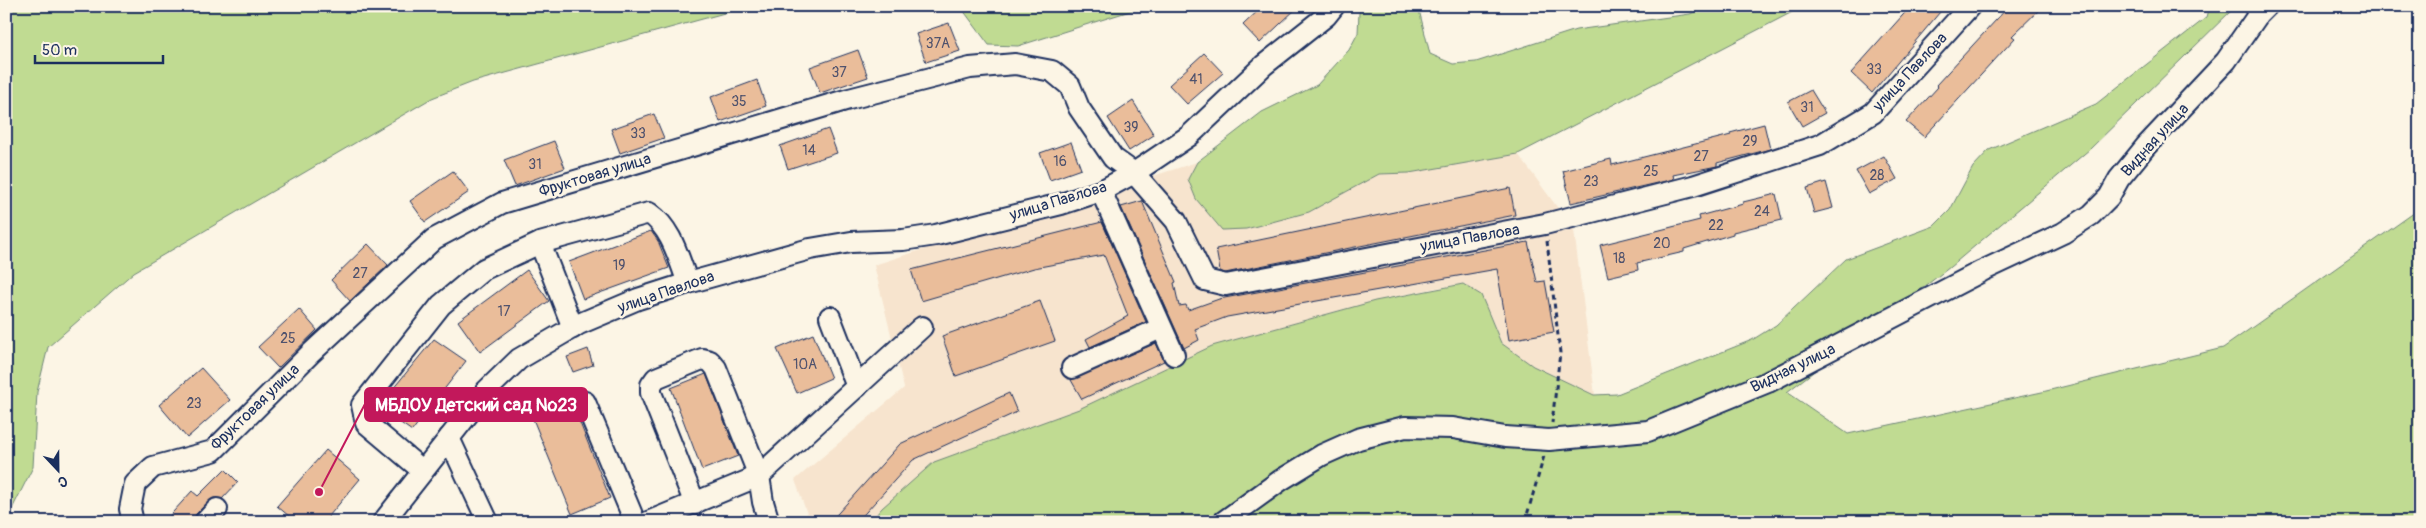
<svg xmlns="http://www.w3.org/2000/svg" width="2426" height="528" font-family="Pangolin,sans-serif">
<style>
.built{fill:#f7e4ce}
.green{fill:#c0db92;stroke:#6e8578}
.building{fill:#eabd9a;stroke:#1b2f5e}
.lines{fill:none;stroke-linecap:round;stroke-linejoin:round}
.minor-casing{stroke:#1b2f5e;stroke-width:24}
.path{stroke:#1b2f5e;stroke-width:3;stroke-dasharray:5 4;stroke-linecap:butt}
.minor{stroke:#fcf5e5;stroke-width:20}
.labels{text-anchor:middle;dominant-baseline:central;stroke-width:5;stroke-linejoin:round;paint-order:stroke}
.number-label{font-size:14px;fill:#4f526d}
.street-label{font-size:16px;fill:#1b2f5e;stroke:#fcf5e5}
.leader{fill:none;stroke:#c2185b;stroke-width:2}
.callout-dot{fill:#c2185b;stroke:#fcf5e5;stroke-width:2}
.callout{fill:#c2185b;stroke:#c2185b;stroke-width:2}
.callout-label{font-size:18px;text-anchor:middle;font-weight:bold;fill:#fff}
</style>
<rect width="100%" height="100%" fill="#fcf5e5"/>
<filter id="ink" filterUnits="userSpaceOnUse"><feTurbulence type="fractalNoise" baseFrequency=".02" numOctaves="2"/><feDisplacementMap in="SourceGraphic" scale="10" xChannelSelector="R" yChannelSelector="G"/><feConvolveMatrix kernelMatrix="1 2 1 2 8 2 1 2 1" color-interpolation-filters="sRGB"/></filter>
<g filter="url(#ink)">
<polygon class="built" points="1518,154 1574,230 1595,395 1533,366 1501,343 1481,295 1463,284 1437,288 1375,301 1212,346 882,508 870,522 810,522 795,480 904,388 874,265 1197,162 1188,179 1196,199 1222,229 1246,229 1309,212 1379,174 1409,173"/>
<g class="green">
<polygon points="6,6 757,6 739,9 473,82 432,98 134,272 48,347 37,392 33,467 6,521"/>
<polygon points="960,6 1146,6 1018,46 989,45"/>
<polygon points="1362,6 1418,6 1430,54 1453,64 1476,62 1576,30 1690,14 1708,6 1804,6 1518,154 1409,173 1379,174 1309,212 1246,229 1222,230 1196,199 1188,179 1197,162 1262,112 1317,85 1349,50 1358,33 1359,13"/>
<polygon points="2210,6 2236,6 2090,149 1950,267 1787,392 1848,434 2042,392 2223,348 2418,210 2420,522 870,522 882,508 934,462 1079,409 1212,346 1375,301 1463,284 1481,295 1501,343 1533,366 1594,395 1617,394 1752,340 1776,325 1846,259 1934,226 1950,210 1973,167 1989,150 2096,104 2207,17"/>
</g>
<g class="building">
<polygon points="1263,6 1299,6 1260,43 1243,25"/>
<polygon points="1911,6 1945,6 1872,93 1851,73"/>
<polygon points="2009,6 2043,6 2012,36 2015,38 1924,137 1906,122 1938,87 1936,85"/>
<polygon points="949,23 960,51 926,62 916,34"/>
<polygon points="858,50 868,77 820,93 810,67"/>
<polygon points="1204,53 1223,73 1187,104 1169,85"/>
<polygon points="757,80 766,106 720,122 711,97"/>
<polygon points="1811,90 1825,113 1802,126 1788,102"/>
<polygon points="1133,101 1154,135 1129,151 1108,118"/>
<polygon points="654,114 664,138 620,153 611,129"/>
<polygon points="1764,124 1770,149 1717,163 1717,166 1673,175 1674,179 1571,203 1563,171 1611,159 1612,165 1731,135 1730,133"/>
<polygon points="828,129 837,153 788,169 780,146"/>
<polygon points="554,141 565,168 515,186 504,160"/>
<polygon points="1071,142 1081,169 1050,180 1040,153"/>
<polygon points="1884,156 1897,179 1869,194 1856,171"/>
<polygon points="453,171 469,192 425,222 410,201"/>
<polygon points="1826,182 1833,208 1814,213 1807,188"/>
<polygon points="1510,188 1515,215 1225,273 1220,271 1216,249"/>
<polygon points="1776,194 1782,220 1733,232 1733,234 1684,249 1684,252 1637,263 1638,270 1608,277 1600,245 1700,220 1699,216 1743,204 1743,202"/>
<polygon points="1142,201 1176,282 1174,283 1179,306 1186,305 1188,310 1219,299 1528,242 1537,282 1545,281 1554,332 1509,340 1497,269 1227,317 1195,329 1199,340 1184,348 1121,207"/>
<polygon points="1102,222 1146,322 1090,347 1086,339 1128,316 1104,255 1034,268 921,301 911,270"/>
<polygon points="651,231 658,241 669,268 583,299 569,262"/>
<polygon points="368,244 388,265 350,301 331,280"/>
<polygon points="527,270 549,301 480,352 458,321"/>
<polygon points="1040,301 1055,341 956,376 942,336"/>
<polygon points="299,309 317,330 278,368 258,347"/>
<polygon points="813,334 831,378 797,393 777,349"/>
<polygon points="434,339 466,361 412,431 378,407"/>
<polygon points="1156,343 1164,361 1082,399 1071,380"/>
<polygon points="588,349 593,365 573,372 567,357"/>
<polygon points="201,368 230,400 187,438 159,405"/>
<polygon points="706,374 738,456 702,470 671,388"/>
<polygon points="1009,393 1017,412 913,460 857,522 830,522 900,444"/>
<polygon points="572,403 610,498 572,514 533,419"/>
<polygon points="326,450 360,479 324,522 296,522 277,506"/>
<polygon points="225,469 238,482 222,499 214,498 209,501 196,514 193,522 164,522 192,491 198,496"/>
</g>
<g class="lines">
<g class="minor-casing">
<g id="minor">
<polyline points="1101,191 1174,355"/>
<polyline points="540,243 573,328"/>
<polyline points="830,317 857,387"/>
<polyline points="1072,368 1161,328"/>
<polyline points="585,402 635,522"/>
<polyline points="449,438 488,522"/>
<path d="M423,471L366,423L362,405L441,305L484,269L540,243L649,213C672,229 678,257 688,283"/>
<polyline points="695,504 651,393 651,385 656,378 702,359 710,361 716,368 759,476 763,502 769,522"/>
<polyline points="133,522 130,509 135,484 153,467 213,451 310,354 434,239 502,203 849,99 970,68 1015,64 1052,71 1070,86 1079,108 1113,158 1134,173 1176,221 1205,280 1226,285 1545,224 1693,186 1820,145 1873,113 1970,6"/>
<polyline points="205,522 217,509"/>
<polyline points="383,522 487,390 519,359 579,324 638,299 688,283 810,249 851,242 903,240 936,235 1061,204 1101,191 1134,173 1189,136 1264,65 1326,16 1334,6"/>
<polyline points="648,522 759,476 922,327"/>
<polyline points="1223,522 1281,480 1322,455 1358,439 1405,427 1453,428 1505,437 1549,440 1648,431 1768,382 1982,271 2063,233 2091,215 2109,197 2119,179 2146,146 2226,61 2258,15 2267,6"/>
</g>
</g>
<g class="path">
<polyline points="1547,241 1560,353 1552,423"/>
<polyline points="1525,522 1544,456"/>
</g>
<use href="#minor" class="minor"/>
</g>
</g>
<g class="labels">
<g class="number-label">
<text x="938" y="43">37А</text>
<text x="1874" y="69">33</text>
<text x="839" y="72">37</text>
<text x="1196" y="79">41</text>
<text x="739" y="101">35</text>
<text x="1807" y="107">31</text>
<text x="1131" y="127">39</text>
<text x="638" y="133">33</text>
<text x="1750" y="141">29</text>
<text x="809" y="150">14</text>
<text x="1701" y="156">27</text>
<text x="1060" y="161">16</text>
<text x="535" y="164">31</text>
<text x="1651" y="171">25</text>
<text x="1877" y="175">28</text>
<text x="1591" y="181">23</text>
<text x="1762" y="211">24</text>
<text x="1716" y="225">22</text>
<text x="1662" y="243">20</text>
<text x="1619" y="258">18</text>
<text x="619" y="265">19</text>
<text x="360" y="273">27</text>
<text x="504" y="311">17</text>
<text x="288" y="338">25</text>
<text x="805" y="364">10А</text>
<text x="194" y="403">23</text>
</g>
<g class="street-label">
<text transform="translate(1910 72) rotate(-47)">улица Павлова</text>
<text transform="translate(2155 140) rotate(-48)">Видная улица</text>
<text transform="translate(595 175) rotate(-17)">Фруктовая улица</text>
<text transform="translate(1058 201) rotate(-17)">улица Павлова</text>
<text transform="translate(1470 238) rotate(-10)">улица Павлова</text>
<text transform="translate(666 292) rotate(-19)">улица Павлова</text>
<text transform="translate(1793 368) rotate(-26)">Видная улица</text>
<text transform="translate(255 407) rotate(-44)">Фруктовая улица</text>
</g>
</g>
<path class="leader" d="M319 492L365 404"/>
<circle class="callout-dot" cx="319" cy="492" r="5"/>
<rect class="callout" x="365" y="388" width="222" height="33" rx="5"/>
<g class="callout-label">
<text x="476" y="411">МБДОУ Детский сад №23</text>
</g>
<rect width="2426" height="528" fill="none" stroke="#fcf5e5" stroke-width="25"/>
<rect x="12" y="12" width="2401" height="503" fill="none" stroke="#1b2f5e" stroke-width="2" filter="url(#ink)"/>
<g transform="translate(58 470) rotate(158)" stroke="#fcf5e5" stroke-width="4" paint-order="stroke">
<path d="M0-4L9 19L0 12L-9 19Z" fill="#1b2f5e"/>
<text y="-8" font-size="14" font-weight="bold" text-anchor="middle" fill="#1b2f5e">С</text>
</g>
<path d="M35 55v8h128v-8" fill="none" stroke="#1b2f5e" stroke-width="2.5"/>
<text x="42" y="55" font-size="15" fill="#1b2f5e" stroke="#fcf5e5" stroke-width="4" paint-order="stroke">50 m</text>
</svg>
